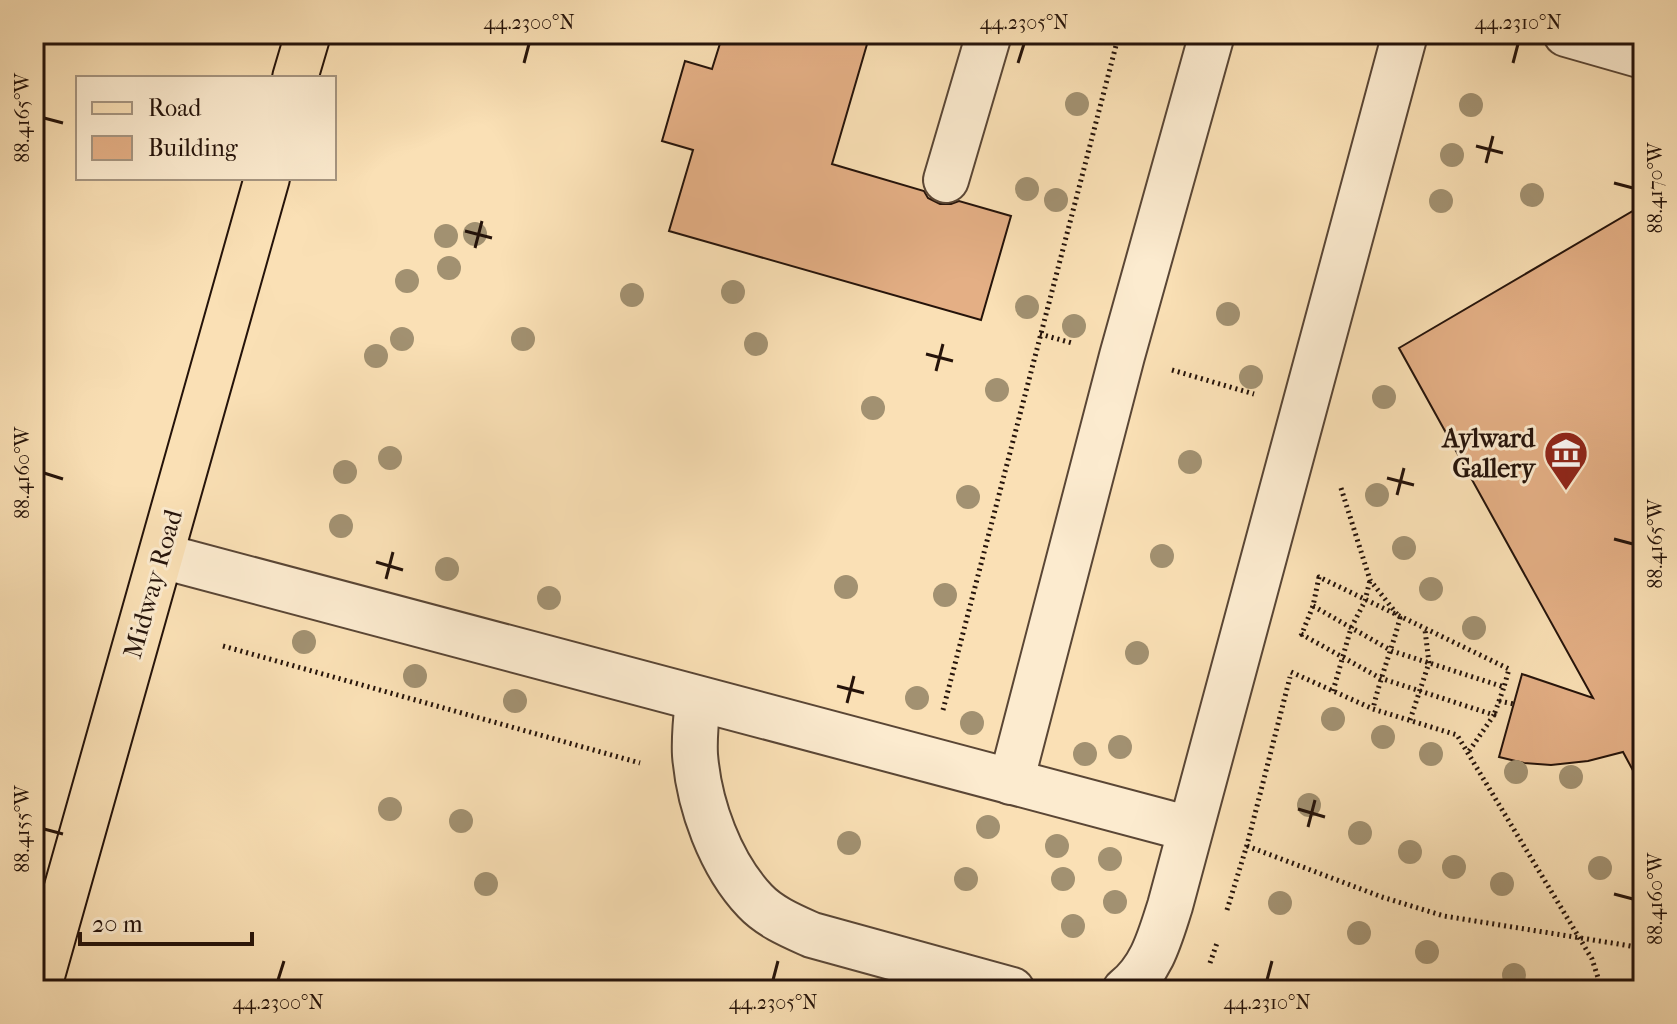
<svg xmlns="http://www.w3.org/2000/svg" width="1677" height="1024" font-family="'IM FELL French Canon',serif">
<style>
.building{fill:#e4af85;stroke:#25130a;stroke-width:2}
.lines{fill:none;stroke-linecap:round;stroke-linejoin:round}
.minor-casing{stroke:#5a4635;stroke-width:48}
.major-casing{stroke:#25130a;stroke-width:48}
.path{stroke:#25130a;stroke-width:5;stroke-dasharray:2 4;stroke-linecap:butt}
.minor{stroke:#fcebcf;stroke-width:44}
.major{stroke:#fae0b5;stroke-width:44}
.tree{fill:#a29171}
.ticks{fill:none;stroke:#25130a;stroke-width:3}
.labels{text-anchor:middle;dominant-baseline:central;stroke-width:6;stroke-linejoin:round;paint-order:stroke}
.poi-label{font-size:26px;font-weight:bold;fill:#25130a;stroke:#fcebcf;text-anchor:end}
.street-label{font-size:26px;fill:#25130a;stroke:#fcebcf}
.neatline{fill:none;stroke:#25130a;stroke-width:3}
.ticks-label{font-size:20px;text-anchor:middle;fill:#25130a}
</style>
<rect width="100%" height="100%" fill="#fae0b5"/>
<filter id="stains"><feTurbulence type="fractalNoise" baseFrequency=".0025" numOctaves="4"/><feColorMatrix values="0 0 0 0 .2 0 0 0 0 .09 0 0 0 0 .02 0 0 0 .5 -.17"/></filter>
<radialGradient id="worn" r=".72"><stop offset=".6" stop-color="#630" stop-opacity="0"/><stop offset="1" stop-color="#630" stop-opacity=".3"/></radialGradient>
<g class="building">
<polygon points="723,34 870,34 832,164 924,191 928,198 940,204 951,204 959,201 1011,216 981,320 669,231 693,150 662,141 685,61 712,69"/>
<polygon points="1643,205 1643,789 1623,752 1588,761 1551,765 1524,763 1499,757 1522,674 1593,698 1399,348"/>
</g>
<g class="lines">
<g class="minor-casing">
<g id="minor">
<polyline points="1566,34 1643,56"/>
<polyline points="946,180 989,34"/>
<polyline points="162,556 1190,829"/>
<path d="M698,700C696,718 694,737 695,755C699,805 720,864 755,901C770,917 792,926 812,935L1012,990"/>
<polyline points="1011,782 1122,356 1212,34"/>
<path d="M1125,990C1152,969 1160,937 1170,906L1405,34"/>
</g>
</g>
<g class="major-casing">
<g id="major">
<polyline points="295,78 308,34"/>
<polyline points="38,990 267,178"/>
</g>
</g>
<g class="path">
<polyline points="1040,334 1072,343"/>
<polyline points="1172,370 1254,394"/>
<path d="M1341,488L1370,580L1400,618C1392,649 1380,678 1373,709"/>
<polyline points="1313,606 1392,651 1504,687 1494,715"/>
<polyline points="1301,634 1380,678 1494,715 1467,754"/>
<polyline points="1301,636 1313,606 1319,577 1509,669 1504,687"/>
<polyline points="223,646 640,763"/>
<polyline points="1291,672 1373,709 1457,735 1592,959 1602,990"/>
<polyline points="1333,691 1351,628 1365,601 1370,580"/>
<polyline points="1499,701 1514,704"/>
<polyline points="943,710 1119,34"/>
<polyline points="1410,720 1429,663 1425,630"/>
<polyline points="1247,846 1382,897 1444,916 1643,948"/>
<polyline points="1227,910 1247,845 1290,677"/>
<polyline points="1210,963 1217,943"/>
<polyline points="1630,990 1643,979"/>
</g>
<use href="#minor" class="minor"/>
<use href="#major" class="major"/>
</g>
<g class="tree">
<circle cx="1077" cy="104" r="12"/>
<circle cx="1471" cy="105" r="12"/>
<circle cx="1452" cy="155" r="12"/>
<circle cx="1027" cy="189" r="12"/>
<circle cx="1532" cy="195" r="12"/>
<circle cx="1056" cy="200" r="12"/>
<circle cx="1441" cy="201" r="12"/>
<circle cx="475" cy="234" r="12"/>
<circle cx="446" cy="236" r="12"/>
<circle cx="449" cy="268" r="12"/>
<circle cx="407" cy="281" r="12"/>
<circle cx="733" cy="292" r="12"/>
<circle cx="632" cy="295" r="12"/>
<circle cx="1027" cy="307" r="12"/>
<circle cx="1228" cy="314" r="12"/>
<circle cx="1074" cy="326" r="12"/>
<circle cx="402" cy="339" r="12"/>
<circle cx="523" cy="339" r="12"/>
<circle cx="756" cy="344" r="12"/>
<circle cx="376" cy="356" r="12"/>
<circle cx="1251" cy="377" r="12"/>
<circle cx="997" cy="390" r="12"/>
<circle cx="1384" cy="397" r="12"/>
<circle cx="873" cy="408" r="12"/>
<circle cx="390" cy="458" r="12"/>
<circle cx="1190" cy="462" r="12"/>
<circle cx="345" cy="472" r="12"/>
<circle cx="1377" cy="495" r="12"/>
<circle cx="968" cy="497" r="12"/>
<circle cx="341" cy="526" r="12"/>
<circle cx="1404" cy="548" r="12"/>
<circle cx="1162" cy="556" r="12"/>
<circle cx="447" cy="569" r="12"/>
<circle cx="846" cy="587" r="12"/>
<circle cx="1431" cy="589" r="12"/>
<circle cx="945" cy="595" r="12"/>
<circle cx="549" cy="598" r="12"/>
<circle cx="1474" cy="628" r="12"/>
<circle cx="304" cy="642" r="12"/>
<circle cx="1137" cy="653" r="12"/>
<circle cx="415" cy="676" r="12"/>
<circle cx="917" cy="698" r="12"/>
<circle cx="515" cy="701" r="12"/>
<circle cx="1333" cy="719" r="12"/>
<circle cx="972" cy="723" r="12"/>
<circle cx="1383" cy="737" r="12"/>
<circle cx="1120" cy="747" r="12"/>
<circle cx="1085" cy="754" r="12"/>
<circle cx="1431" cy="754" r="12"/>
<circle cx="1516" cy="772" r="12"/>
<circle cx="1571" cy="777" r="12"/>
<circle cx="1309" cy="805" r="12"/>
<circle cx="390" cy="809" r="12"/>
<circle cx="461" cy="821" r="12"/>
<circle cx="988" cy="827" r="12"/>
<circle cx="1360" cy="833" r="12"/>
<circle cx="849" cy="843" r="12"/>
<circle cx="1057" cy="846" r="12"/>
<circle cx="1410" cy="852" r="12"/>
<circle cx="1110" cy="859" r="12"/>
<circle cx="1454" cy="867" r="12"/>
<circle cx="1600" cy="868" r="12"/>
<circle cx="966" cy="879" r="12"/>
<circle cx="1063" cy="879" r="12"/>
<circle cx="486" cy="884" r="12"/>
<circle cx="1502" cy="884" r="12"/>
<circle cx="1115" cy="902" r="12"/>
<circle cx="1280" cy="903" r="12"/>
<circle cx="1073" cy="926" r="12"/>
<circle cx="1359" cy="933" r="12"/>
<circle cx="1427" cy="952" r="12"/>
<circle cx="1514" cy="975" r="12"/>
</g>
<path class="ticks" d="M524,63L529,44M1018,63L1024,44M1513,63L1518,44M44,118L63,123M1476,146L1503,153M1486,163L1493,136M1614,183L1633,188M465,231L492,238M475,248L482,221M926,354L953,361M936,371L943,344M44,473L63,479M1387,478L1414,485M1397,495L1404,468M1614,539L1633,544M376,562L403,570M386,579L393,552M837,686L864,693M847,703L854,676M1298,809L1325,817M1308,827L1315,800M44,829L63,834M1614,894L1633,899M278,980L284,961M773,980L778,961M1267,980L1272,961"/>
<defs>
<g id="museum-pin" transform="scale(2.3)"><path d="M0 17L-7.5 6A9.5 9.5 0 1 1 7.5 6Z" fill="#8f2418" stroke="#fcebcf"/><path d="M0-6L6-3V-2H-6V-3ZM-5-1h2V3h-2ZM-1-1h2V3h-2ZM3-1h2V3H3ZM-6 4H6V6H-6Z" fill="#fff"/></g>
</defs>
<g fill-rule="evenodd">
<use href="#museum-pin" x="1566" y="453"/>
</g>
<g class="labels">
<g class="poi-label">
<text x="1535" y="438">Aylward<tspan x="1535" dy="30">Gallery</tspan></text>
</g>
<g class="street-label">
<text transform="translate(153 584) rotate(-74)">Midway Road</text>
</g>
</g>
<rect width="1677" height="1024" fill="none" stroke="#fae0b5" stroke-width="88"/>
<rect x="76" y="76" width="260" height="104" fill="#fcebcf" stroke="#a69580" stroke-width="2"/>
<rect x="92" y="102" width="40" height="12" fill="#fae0b5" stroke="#a69580" stroke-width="2"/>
<text x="148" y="116" font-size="24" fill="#25130a">Road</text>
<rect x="92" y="136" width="40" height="24" fill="#e4af85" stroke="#a69580" stroke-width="2"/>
<text x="148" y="156" font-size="24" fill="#25130a">Building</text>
<path d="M80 932v12h172v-12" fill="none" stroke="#25130a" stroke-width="4"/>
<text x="92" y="932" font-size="24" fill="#25130a" stroke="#fcebcf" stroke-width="6" paint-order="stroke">20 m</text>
<rect x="44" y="44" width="1589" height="936" class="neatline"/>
<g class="ticks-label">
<text x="529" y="29">44.2300°N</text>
<text x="1024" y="29">44.2305°N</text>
<text x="1518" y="29">44.2310°N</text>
<text transform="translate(22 118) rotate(-90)" y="7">88.4165°W</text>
<text transform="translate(1655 188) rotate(-90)" y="7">88.4170°W</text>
<text transform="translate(22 473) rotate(-90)" y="7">88.4160°W</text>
<text transform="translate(1655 544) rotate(-90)" y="7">88.4165°W</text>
<text transform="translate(22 829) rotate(-90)" y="7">88.4155°W</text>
<text transform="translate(1655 899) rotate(-90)" y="7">88.4160°W</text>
<text x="278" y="1009">44.2300°N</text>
<text x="773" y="1009">44.2305°N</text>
<text x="1267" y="1009">44.2310°N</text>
</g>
<rect width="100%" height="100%" filter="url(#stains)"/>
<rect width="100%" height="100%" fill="url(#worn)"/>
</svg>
